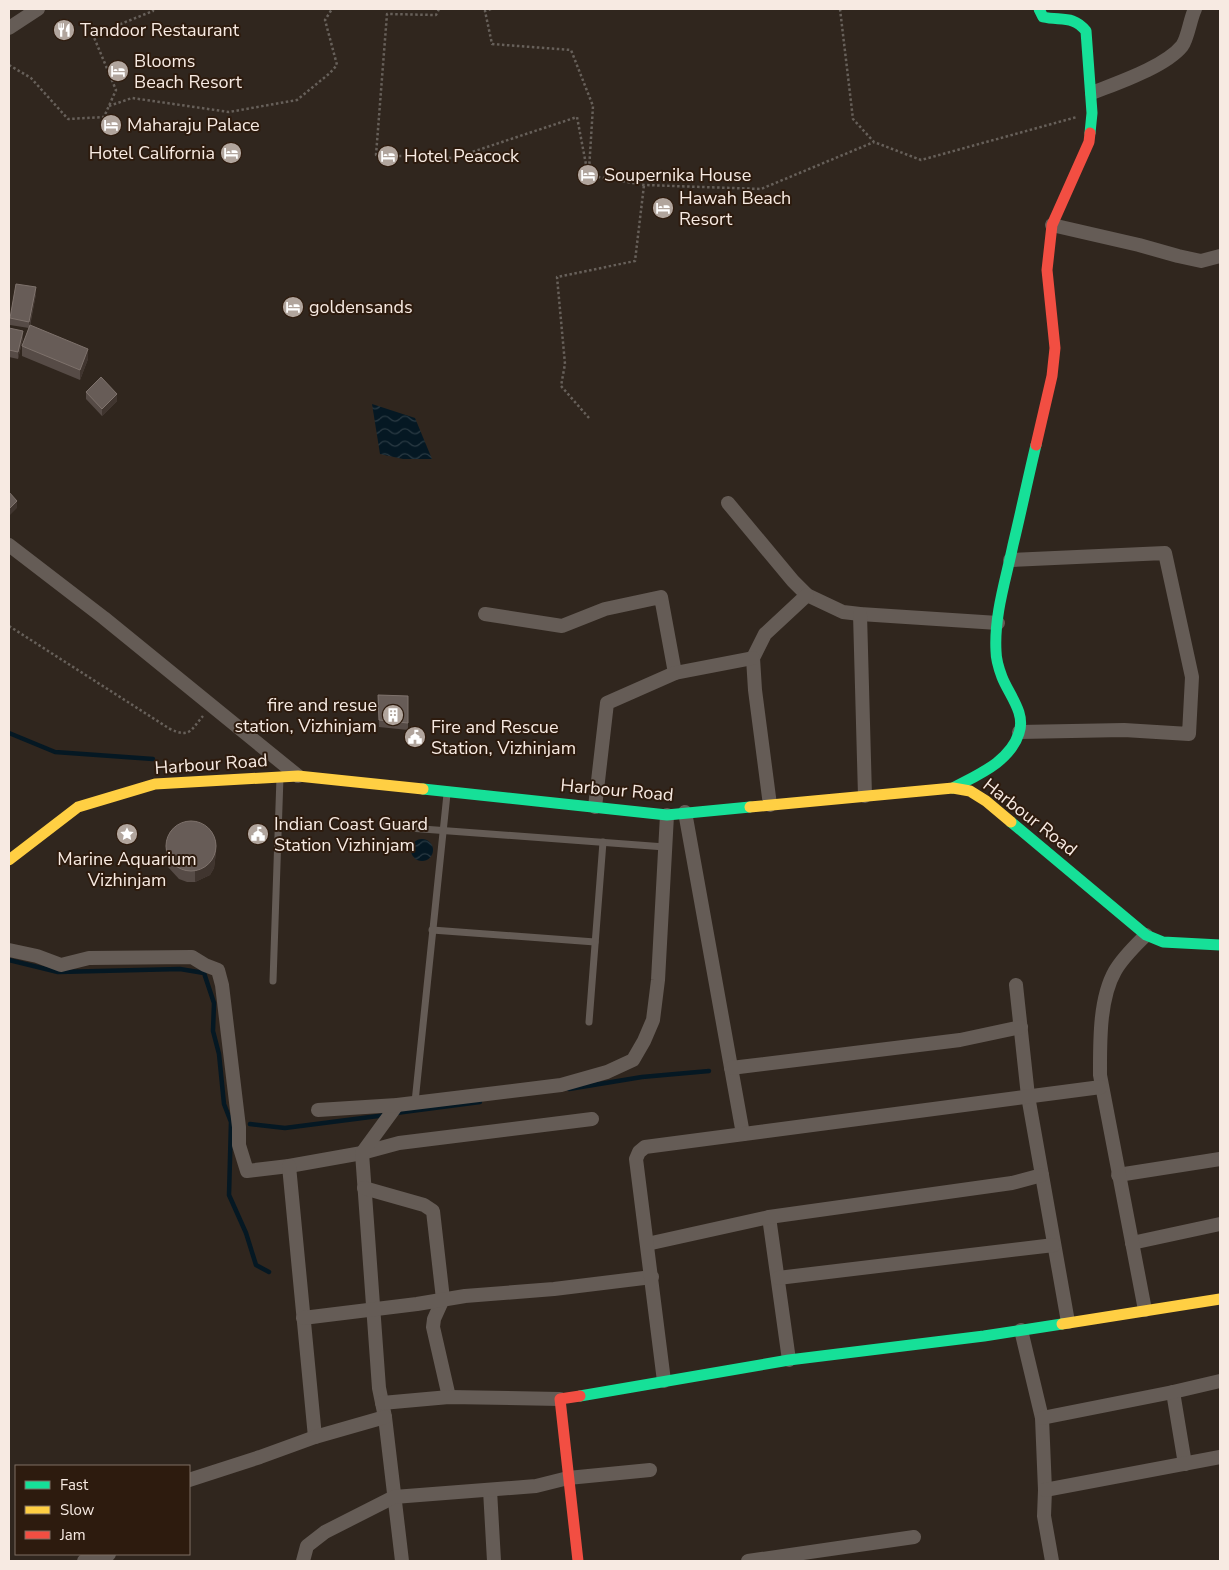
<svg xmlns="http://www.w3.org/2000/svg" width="1229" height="1570" font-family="'Nunito Sans',sans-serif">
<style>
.water{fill:url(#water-waves)}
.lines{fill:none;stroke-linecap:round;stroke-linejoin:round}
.stream{stroke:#051823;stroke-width:4.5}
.path{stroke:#67605a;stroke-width:2.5;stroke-dasharray:2.5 2.5;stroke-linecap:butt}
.lane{stroke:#655c56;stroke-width:7}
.street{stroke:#655c56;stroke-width:14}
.fast{stroke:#16e098;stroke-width:11}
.slow{stroke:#ffcf43;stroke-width:11}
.jam{stroke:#f24e42;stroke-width:11}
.wall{fill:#564b46}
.shaded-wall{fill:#40352f}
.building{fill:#675c57;stroke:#7e726c}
.labels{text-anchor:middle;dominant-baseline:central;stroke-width:4;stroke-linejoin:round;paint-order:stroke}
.poi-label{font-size:18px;fill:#f7eae2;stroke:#2d1b0e;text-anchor:start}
.street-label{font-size:18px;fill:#f7eae2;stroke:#2d1b0e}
</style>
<defs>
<pattern id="water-waves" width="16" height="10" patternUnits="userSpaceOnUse" patternTransform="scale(1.25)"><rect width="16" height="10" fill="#051823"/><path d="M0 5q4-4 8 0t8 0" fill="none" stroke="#2a3a43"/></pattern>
</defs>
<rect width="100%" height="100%" fill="#30261e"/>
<g class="water">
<polygon points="372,404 415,418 432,459 403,459 380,454"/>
<circle cx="422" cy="850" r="11"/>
</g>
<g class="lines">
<g class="stream">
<polyline points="9,733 55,752 153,759"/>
<polyline points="9,960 58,972 180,969 204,973 214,1003 213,1031 219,1054 224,1104 231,1122 229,1195 246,1233 256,1265 269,1272"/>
<polyline points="569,1089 642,1077 709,1071"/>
<polyline points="396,1113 480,1102"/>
<polyline points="250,1124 285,1128 386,1115"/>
</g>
<g class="path">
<polyline points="439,9 436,15 387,14 376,155 454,158 577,117 588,175"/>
<polyline points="491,9 485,11 492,44 571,50 593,106 589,170"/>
<polyline points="840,9 853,119 874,142 921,160 1077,117"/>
<polyline points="9,65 31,78 68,119 104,117 116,90 93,35 153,11 153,9"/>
<polyline points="109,106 132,98 229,112 297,100 330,73 337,65 325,20 332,9"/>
<polyline points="588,175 644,185 761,189 874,142"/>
<polyline points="589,418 561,386 565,364 557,277 635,261 644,185"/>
<path d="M9,626L170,729C190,738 190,731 203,716"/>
</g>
<g class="lane">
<polyline points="382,826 665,847"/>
<polyline points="432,930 595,942"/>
<polyline points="273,981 280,777"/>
<polyline points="589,1022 603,842"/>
<polyline points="415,1102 447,794"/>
</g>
<g class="street">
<polyline points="9,28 38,9"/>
<path d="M1092,93C1117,83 1165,67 1182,46C1188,38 1190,19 1195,9"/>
<polyline points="1052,225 1139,245 1178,256 1201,261 1220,256"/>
<polyline points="728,503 793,581 807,595 843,612 860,614 998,623"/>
<polyline points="9,545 104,618 298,776"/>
<polyline points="1010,560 1165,553 1192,677 1189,734 1124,730 1019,732"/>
<polyline points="485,614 562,626 605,609 661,597 675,673"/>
<polyline points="860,614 865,796"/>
<polyline points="770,805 755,690 753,658 765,634 807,595"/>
<polyline points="595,807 607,703 675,673 753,658"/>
<polyline points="685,812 743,1134"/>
<polyline points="9,950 37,956 61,965 89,958 192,957 205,965 218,970 222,985 239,1127 239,1145 247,1171 289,1166 362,1153 399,1143 592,1119"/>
<polyline points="1016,985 1028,1096 1068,1322"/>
<polyline points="731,1068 960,1040 1021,1027"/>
<polyline points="397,1105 362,1153 379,1388 385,1417 402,1561"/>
<polyline points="318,1110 397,1105 561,1085 607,1072 633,1060 644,1041 653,1020 658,980 667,815"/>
<polyline points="289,1166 315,1437"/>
<polyline points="1118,1175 1220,1159"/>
<polyline points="364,1188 424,1205 433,1211 443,1299 434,1319 433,1327 449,1397"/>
<polyline points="769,1217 789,1360"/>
<polyline points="1132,1243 1220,1224"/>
<polyline points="647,1244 769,1217 1012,1183 1042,1175"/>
<polyline points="778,1278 1054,1245"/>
<path d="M1145,1310L1100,1075C1100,1043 1099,999 1115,971C1123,957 1135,946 1146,935"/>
<polyline points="303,1318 417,1304 465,1296 554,1289 652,1277"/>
<polyline points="1021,1330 1042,1418 1045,1490 1044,1516 1052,1561"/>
<polyline points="664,1381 636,1159 639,1152 645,1147 1101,1087"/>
<polyline points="1173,1392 1185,1464"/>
<polyline points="382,1403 449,1397 560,1399"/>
<polyline points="1042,1418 1173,1392 1220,1381"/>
<polyline points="189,1480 260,1457 315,1437 385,1417"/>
<polyline points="490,1490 494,1561"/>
<polyline points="1045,1490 1220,1457"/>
<polyline points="84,1561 109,1554"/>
<polyline points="303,1561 307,1546 325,1532 394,1497 536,1486 568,1478 650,1470"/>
<polyline points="748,1561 914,1537"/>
</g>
<g class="fast">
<path d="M1039,9L1043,17C1061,21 1073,15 1086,31L1092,113L1090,133"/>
<path d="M953,788C977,775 1010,762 1019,733C1026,713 1009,695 1002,677C999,669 996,659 996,651C994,615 1006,579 1013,545C1021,512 1028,478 1036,445"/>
<polyline points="423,789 667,815 750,807"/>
<polyline points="1011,822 1146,935 1163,942 1220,945"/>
<polyline points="580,1396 789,1360 984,1336 1062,1324"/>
</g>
<g class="slow">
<polyline points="750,807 953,788 970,791 986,801 1011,822"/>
<polyline points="9,860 78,807 155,784 298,776 423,789"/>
<polyline points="1062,1324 1220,1299"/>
</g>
<g class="jam">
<polyline points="1036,445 1052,376 1055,348 1047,270 1052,225 1089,142 1090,133"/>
<polyline points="578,1561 560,1399 580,1396"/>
</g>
</g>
<g class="wall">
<polygon points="36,294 30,326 88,359 80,380 22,356 22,346 29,328 10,325 10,318"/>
<polygon points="9,328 23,338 18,359 9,357"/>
<polygon points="86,392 117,401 102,416 86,399"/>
<polygon points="378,695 408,696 408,730 379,727"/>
<polygon points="166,848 216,852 214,868 210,875 195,882 187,882 179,879 168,867 166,858"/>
</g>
<g class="shaded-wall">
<polygon points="36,287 36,294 29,328 29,322"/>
<polygon points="23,331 23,338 18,359 18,352"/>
<polygon points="88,349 88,359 80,380 80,370"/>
<polygon points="117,394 117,401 102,416 102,409"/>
<polygon points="17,501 17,508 9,516 9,509"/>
<polygon points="216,841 216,852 214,868 210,875 195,882 195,871"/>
</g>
<g class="building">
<polygon points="16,284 36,287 29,322 10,318"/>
<polygon points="30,325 88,349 80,370 22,346"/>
<polygon points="9,328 23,331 18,352 9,350"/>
<polygon points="101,377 117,394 102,409 86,392"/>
<polygon points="9,492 17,501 9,509"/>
<polygon points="378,695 408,696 408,723 379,720"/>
<circle cx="191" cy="846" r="25"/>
</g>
<defs>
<g id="restaurant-disc" transform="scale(1.125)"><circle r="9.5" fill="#b1a59d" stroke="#2d1b0e"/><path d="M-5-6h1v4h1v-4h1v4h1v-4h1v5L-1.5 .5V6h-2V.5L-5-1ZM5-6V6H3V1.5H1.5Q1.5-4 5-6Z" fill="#fff"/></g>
<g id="hotel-disc" transform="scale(1.125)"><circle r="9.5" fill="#b1a59d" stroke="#2d1b0e"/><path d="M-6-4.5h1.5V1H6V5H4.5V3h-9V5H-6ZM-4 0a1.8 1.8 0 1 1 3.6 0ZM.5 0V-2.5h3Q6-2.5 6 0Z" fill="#fff"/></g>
<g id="building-disc" transform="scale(1.125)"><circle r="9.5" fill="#b1a59d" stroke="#2d1b0e"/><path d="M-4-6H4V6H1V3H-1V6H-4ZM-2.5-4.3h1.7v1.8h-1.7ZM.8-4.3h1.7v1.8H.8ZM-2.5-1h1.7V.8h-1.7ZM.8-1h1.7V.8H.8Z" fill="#fff"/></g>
<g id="civic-disc" transform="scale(1.125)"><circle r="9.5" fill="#b1a59d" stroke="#2d1b0e"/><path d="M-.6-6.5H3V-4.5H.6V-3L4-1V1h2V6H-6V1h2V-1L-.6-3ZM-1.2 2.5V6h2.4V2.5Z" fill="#fff"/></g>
<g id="sight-disc" transform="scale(1.125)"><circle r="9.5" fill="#b1a59d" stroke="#2d1b0e"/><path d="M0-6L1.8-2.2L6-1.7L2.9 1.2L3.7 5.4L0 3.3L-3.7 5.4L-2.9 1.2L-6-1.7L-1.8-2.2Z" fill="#fff"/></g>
</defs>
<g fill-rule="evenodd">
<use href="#restaurant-disc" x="64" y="30"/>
<use href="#hotel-disc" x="118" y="71"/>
<use href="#hotel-disc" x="111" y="125"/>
<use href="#hotel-disc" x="231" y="153"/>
<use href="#hotel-disc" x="388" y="156"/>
<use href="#hotel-disc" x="588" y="175"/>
<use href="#hotel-disc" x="663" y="208"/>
<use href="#hotel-disc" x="293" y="307"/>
<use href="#building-disc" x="393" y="715"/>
<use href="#civic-disc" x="415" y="737"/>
<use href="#sight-disc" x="127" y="834"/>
<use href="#civic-disc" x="258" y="834"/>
</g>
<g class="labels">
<g class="poi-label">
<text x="80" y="30">Tandoor Restaurant</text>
<text x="134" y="61">Blooms<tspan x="134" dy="21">Beach Resort</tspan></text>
<text x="127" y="125">Maharaju Palace</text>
<text x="215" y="153" text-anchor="end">Hotel California</text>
<text x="404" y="156">Hotel Peacock</text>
<text x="604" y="175">Soupernika House</text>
<text x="679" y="198">Hawah Beach<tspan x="679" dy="21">Resort</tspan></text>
<text x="309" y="307">goldensands</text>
<text x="377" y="705" text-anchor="end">fire and resue<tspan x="377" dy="21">station, Vizhinjam</tspan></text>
<text x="431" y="727">Fire and Rescue<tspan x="431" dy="21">Station, Vizhinjam</tspan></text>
<text x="274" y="824">Indian Coast Guard<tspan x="274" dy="21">Station Vizhinjam</tspan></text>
<text x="127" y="859" text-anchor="middle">Marine Aquarium<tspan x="127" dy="21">Vizhinjam</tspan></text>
</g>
<g class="street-label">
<text transform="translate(211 764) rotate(-4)">Harbour Road</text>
<text transform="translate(617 790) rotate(5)">Harbour Road</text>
<text transform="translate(1030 817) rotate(38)">Harbour Road</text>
</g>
</g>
<rect width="1229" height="1570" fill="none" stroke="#f7eae2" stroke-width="20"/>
<rect x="15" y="1465" width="175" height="90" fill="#2d1b0e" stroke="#7e6e63"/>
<rect x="25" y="1481" width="25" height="8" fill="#16e098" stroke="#7e6e63"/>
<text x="60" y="1490" font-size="15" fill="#f7eae2">Fast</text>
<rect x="25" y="1506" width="25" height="8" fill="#ffcf43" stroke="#7e6e63"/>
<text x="60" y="1515" font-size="15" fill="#f7eae2">Slow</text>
<rect x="25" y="1531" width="25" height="8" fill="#f24e42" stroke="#7e6e63"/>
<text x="60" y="1540" font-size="15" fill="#f7eae2">Jam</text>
</svg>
